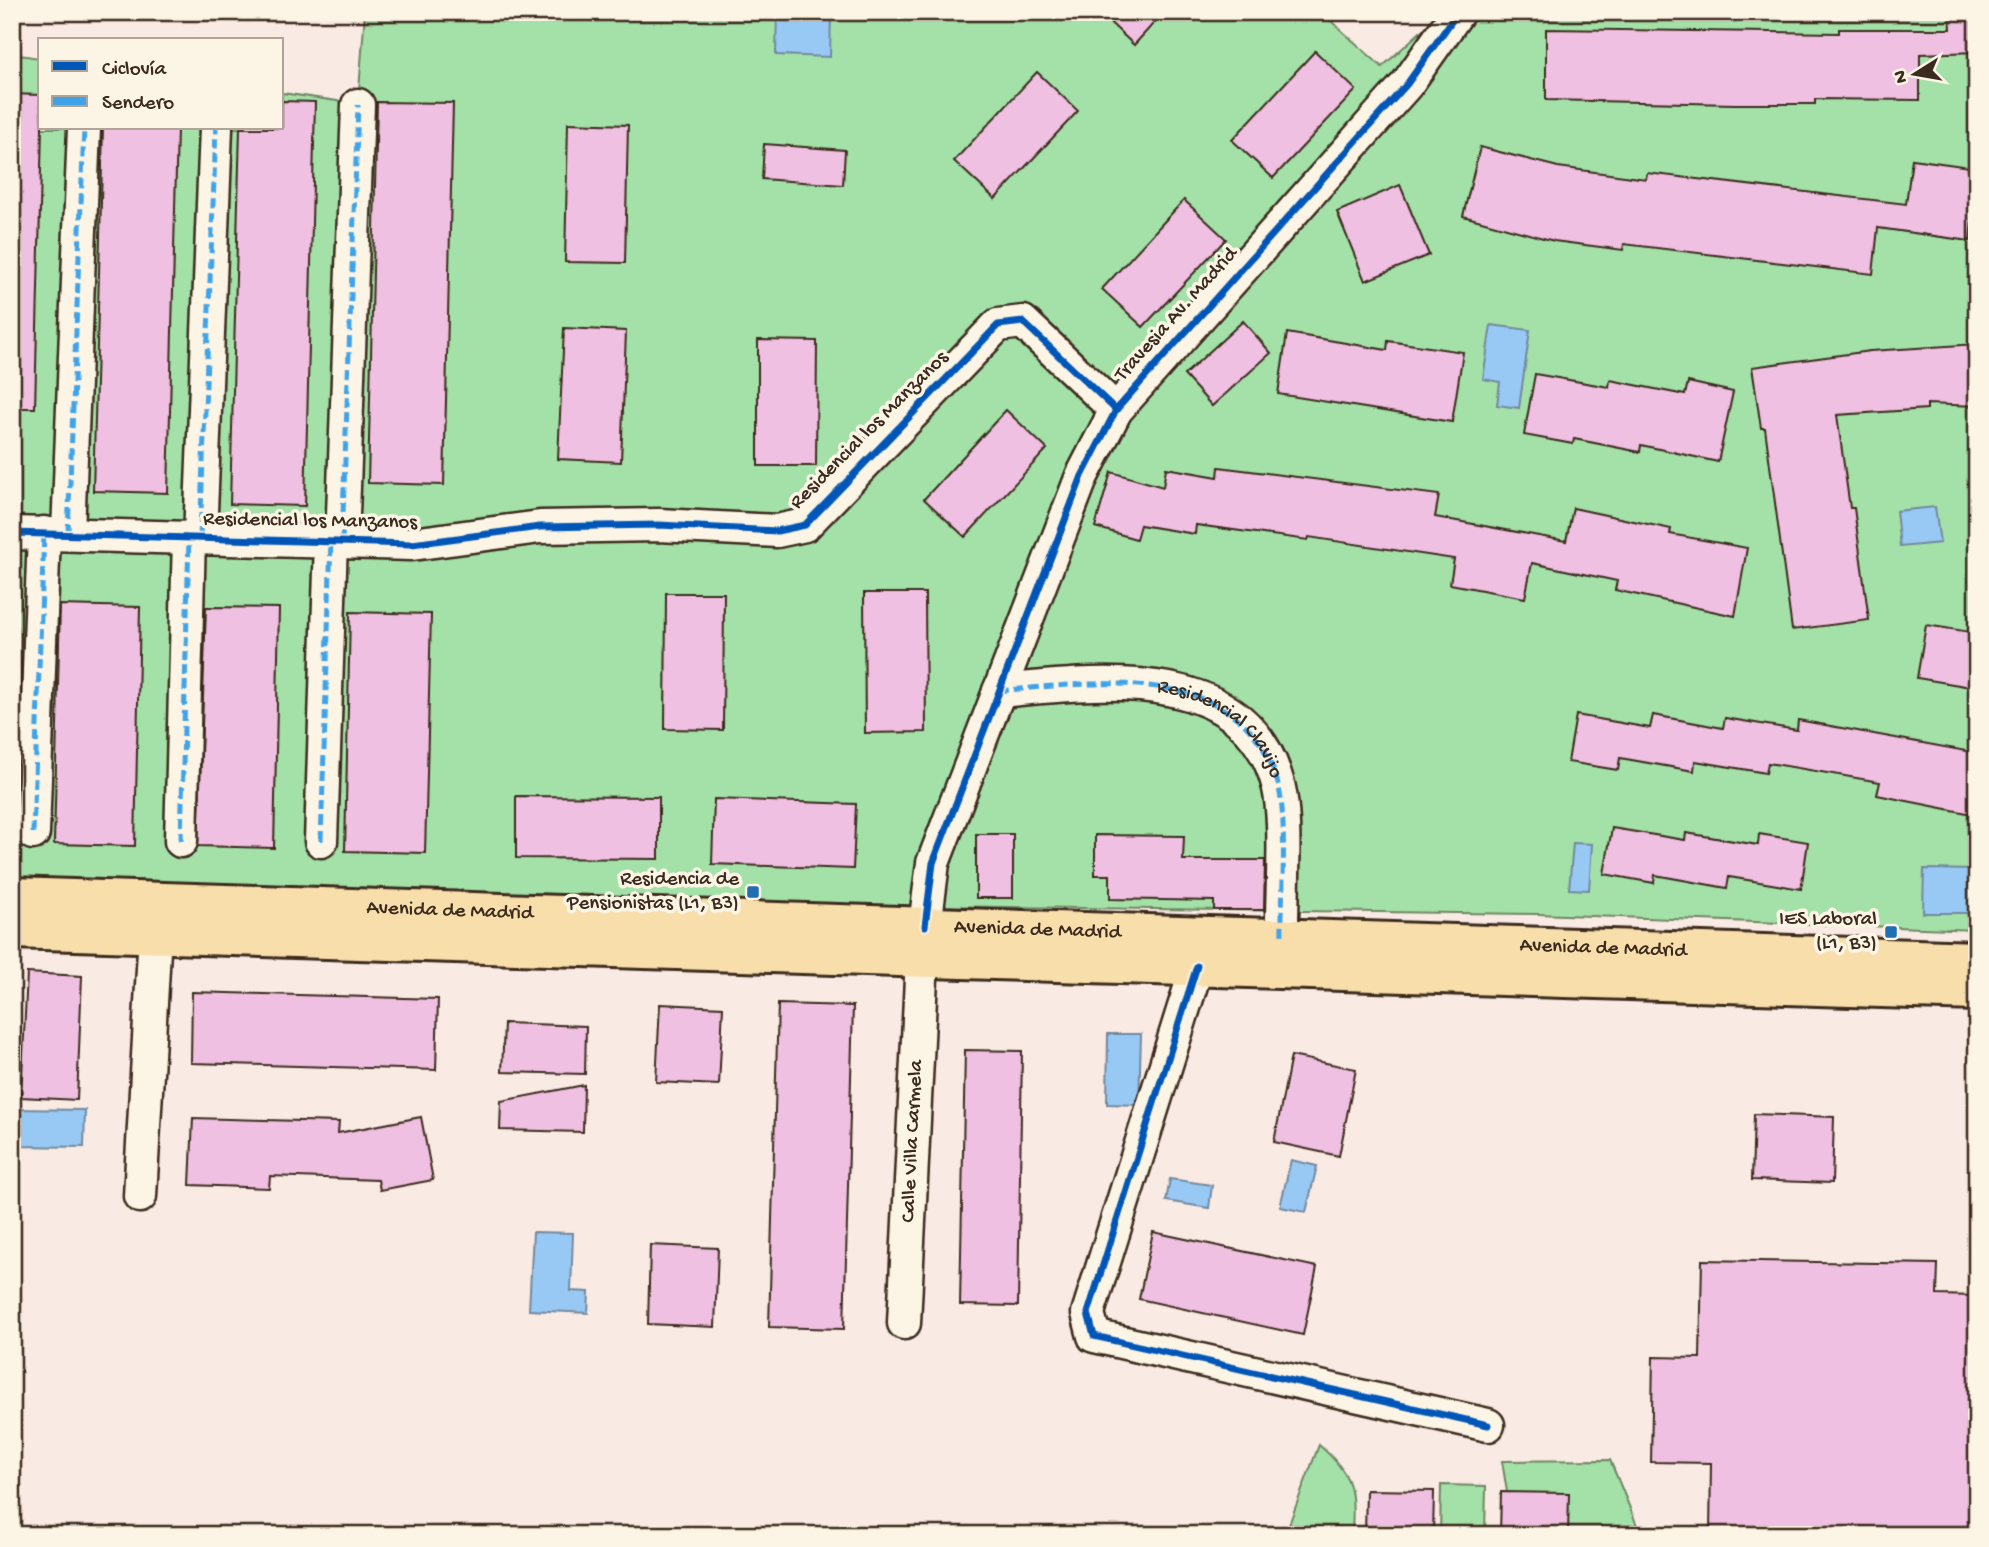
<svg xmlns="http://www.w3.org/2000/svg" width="1989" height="1547" font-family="'Gochi Hand',sans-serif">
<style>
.green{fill:#a4e1a8;stroke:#708663;stroke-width:2}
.water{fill:#98c9f4;stroke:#73899e;stroke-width:2}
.building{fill:#efc0e1;stroke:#3b2a1e;stroke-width:2}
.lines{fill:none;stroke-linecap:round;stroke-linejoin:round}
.minor-casing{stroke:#3b2a1e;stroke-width:37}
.primary-casing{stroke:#3b2a1e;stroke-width:44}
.minor{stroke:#fcf5e5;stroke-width:32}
.primary{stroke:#f8deab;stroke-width:38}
.quiet{stroke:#3fa3ea;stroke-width:5;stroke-dasharray:10 5;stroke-linecap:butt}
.cycleway-casing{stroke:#fcf5e5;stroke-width:11}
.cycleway{stroke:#0057b8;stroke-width:7}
.poi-dot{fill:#1f6fb2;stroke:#fcf5e5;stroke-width:2.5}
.labels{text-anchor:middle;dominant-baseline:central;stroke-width:7;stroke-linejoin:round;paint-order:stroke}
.street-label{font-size:21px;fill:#3b2a1e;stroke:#fcf5e5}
.poi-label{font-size:21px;fill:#3b2a1e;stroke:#fcf5e5;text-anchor:end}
</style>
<rect width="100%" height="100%" fill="#f9eae4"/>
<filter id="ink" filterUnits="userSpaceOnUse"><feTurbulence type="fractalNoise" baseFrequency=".0143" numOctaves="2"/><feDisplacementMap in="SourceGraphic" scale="14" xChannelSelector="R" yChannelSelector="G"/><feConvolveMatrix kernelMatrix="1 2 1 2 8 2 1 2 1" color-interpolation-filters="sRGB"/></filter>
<g filter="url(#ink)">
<g class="green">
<polygon points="365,12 1321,12 1382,67 1442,12 1977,12 1977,930 1537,914 12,894 12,54 40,58 40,128 282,128 282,93 358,104"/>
<path d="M1319,1445C1354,1475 1354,1490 1352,1535H1285Z"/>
<polygon points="1610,1460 1641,1535 1568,1535 1507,1492 1502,1461"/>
<polygon points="1441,1485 1486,1486 1485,1535 1440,1535"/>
</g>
<g class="water">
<polygon points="777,12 831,12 830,57 776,55"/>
<polygon points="1491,325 1530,330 1519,408 1497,405 1500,382 1483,379"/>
<polygon points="1935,507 1940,543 1900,547 1896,511"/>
<polygon points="1573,843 1592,844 1589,890 1569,889"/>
<polygon points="1924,869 1977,870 1977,913 1923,913"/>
<polygon points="1108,1034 1141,1034 1139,1105 1107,1104"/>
<polygon points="12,1109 85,1110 84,1147 12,1146"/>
<polygon points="1291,1160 1317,1166 1306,1212 1280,1207"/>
<polygon points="1170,1179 1212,1185 1209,1208 1166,1201"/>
<polygon points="533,1232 573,1233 571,1291 589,1292 588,1313 529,1310"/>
</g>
<g class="building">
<polygon points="1099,12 1164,12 1134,45"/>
<polygon points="1950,12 1977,12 1977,52 1920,54 1920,100 1815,99 1815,104 1735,104 1546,100 1546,29 1839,33 1839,29 1951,29"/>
<polygon points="1315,51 1356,90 1273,178 1232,140"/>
<polygon points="1037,72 1078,111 995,199 954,161"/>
<polygon points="12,94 40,95 42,128 35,408 12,408"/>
<polygon points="282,101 315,102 305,506 230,504 240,128 282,128"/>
<polygon points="377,102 453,103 444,485 368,483"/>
<polygon points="568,123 628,125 625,263 565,262"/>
<polygon points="103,128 177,128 168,493 93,491"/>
<polygon points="764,144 845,150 843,185 762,179"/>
<polygon points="1480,147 1558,167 1646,179 1647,173 1906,204 1912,159 1977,168 1970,241 1878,228 1873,274 1624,244 1623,250 1554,241 1463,216"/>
<polygon points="1400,185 1429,255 1365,281 1337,212"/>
<polygon points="1184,200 1226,239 1143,327 1102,289"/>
<polygon points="1243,321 1271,353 1212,406 1184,375"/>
<polygon points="564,328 626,331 621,462 558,459"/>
<polygon points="1287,333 1387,350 1388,341 1463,352 1452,422 1278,394"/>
<polygon points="758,340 817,341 816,466 758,466"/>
<polygon points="1977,344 1977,406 1927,404 1927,409 1837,415 1850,508 1854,508 1869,620 1792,630 1765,428 1761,428 1752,367 1870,351"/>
<polygon points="1535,374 1609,387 1610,380 1685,395 1688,382 1733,392 1718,462 1641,445 1640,452 1574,439 1573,444 1524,435"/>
<polygon points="1006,410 1047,449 965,537 924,499"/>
<polygon points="1219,467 1439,495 1435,517 1566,541 1573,508 1671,529 1670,534 1747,548 1735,616 1615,590 1617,581 1532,563 1525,598 1450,584 1454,559 1309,537 1308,540 1196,525 1195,534 1140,525 1136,539 1095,527 1111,472 1163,487 1166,468 1218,477"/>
<polygon points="666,593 724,593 723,730 665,729"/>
<polygon points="864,593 925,593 926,732 865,733"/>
<polygon points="60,605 140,607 135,846 54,844"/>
<polygon points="206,607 279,608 274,848 198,846"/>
<polygon points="350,612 431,614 425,853 345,851"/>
<polygon points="1926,625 1977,633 1977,688 1917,678"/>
<polygon points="1576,715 1650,728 1653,715 1723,728 1725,718 1797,730 1798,720 1977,753 1977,815 1877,795 1880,782 1768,763 1766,773 1695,761 1694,771 1620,758 1618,770 1568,762"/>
<polygon points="516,796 659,797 659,859 516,858"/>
<polygon points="714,799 856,804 853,869 712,864"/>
<polygon points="1612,828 1685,840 1686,833 1758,845 1759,834 1808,842 1801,889 1729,877 1727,888 1655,875 1654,883 1604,874"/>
<rect x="976" y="834" width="37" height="64"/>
<polygon points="1095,835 1184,836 1183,860 1265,860 1264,910 1214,910 1214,901 1110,899 1110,875 1095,875"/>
<polygon points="27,973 82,976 77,1100 21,1097"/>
<polygon points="192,992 438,999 436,1070 191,1063"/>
<polygon points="660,1004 723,1007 719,1085 656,1082"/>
<polygon points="778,1004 853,1006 844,1329 769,1327"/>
<polygon points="504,1023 586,1026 585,1074 502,1072"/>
<polygon points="965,1050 1022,1051 1018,1306 960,1305"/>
<polygon points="1291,1056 1356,1069 1339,1156 1274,1142"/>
<polygon points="584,1085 583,1132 500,1130 501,1101"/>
<polygon points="1754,1114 1834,1117 1832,1183 1752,1180"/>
<polygon points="421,1117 433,1180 380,1190 378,1180 270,1176 269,1188 190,1185 193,1118 339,1122 338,1133"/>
<polygon points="1153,1232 1317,1267 1303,1335 1139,1299"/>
<polygon points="650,1245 718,1248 715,1327 648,1324"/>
<polygon points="1702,1260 1938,1264 1937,1295 1977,1296 1977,1535 1710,1535 1711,1463 1651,1462 1653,1357 1700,1358"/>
<polygon points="1366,1490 1434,1491 1433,1535 1365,1535"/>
<polygon points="1501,1492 1569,1493 1568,1535 1500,1535"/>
</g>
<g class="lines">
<g class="minor-casing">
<g id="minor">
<polyline points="12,533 412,544 540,527 659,525 777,531 805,525 998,325 1023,322 1116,410"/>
<polyline points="68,533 84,128"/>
<polyline points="200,538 216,128"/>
<polyline points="342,542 358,105"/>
<path d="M999,691C1097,682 1245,661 1278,784C1288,822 1281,896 1282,938"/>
<polyline points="33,833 44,533"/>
<polyline points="181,841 189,537"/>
<polyline points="321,841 331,541"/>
<polyline points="925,926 933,863 1082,476 1116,410 1407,84 1458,12"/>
<polyline points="1197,966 1088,1313 1094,1336 1488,1425"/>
<polyline points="140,1196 155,933"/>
<path id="s1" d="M904,1323L922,958"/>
</g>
</g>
<g class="primary-casing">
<g id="primary">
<path id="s2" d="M12,897L1977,961"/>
<polyline points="12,929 1977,991"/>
</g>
</g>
<use href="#minor" class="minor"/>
<use href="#primary" class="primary"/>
<g class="quiet">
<polyline points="68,533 84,128"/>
<polyline points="200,538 216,128"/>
<polyline points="342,542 358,105"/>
<path id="s3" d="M999,691C1097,682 1245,661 1278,784C1288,822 1281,896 1282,938"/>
<polyline points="33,833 44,533"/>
<polyline points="181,841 189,537"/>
<polyline points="321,841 331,541"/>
</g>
<g class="cycleway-casing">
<g id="cycleway">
<polyline points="12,533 412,544 540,527 659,525 777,531 805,525 998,325 1023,322 1116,410"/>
<polyline points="925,926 933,863 1082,476 1116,410 1407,84 1458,12"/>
<polyline points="1197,966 1088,1313 1094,1336 1488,1425"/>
</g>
</g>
<use href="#cycleway" class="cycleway"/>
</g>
</g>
<g class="poi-dot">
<rect x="746" y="885" width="14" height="14" rx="3.5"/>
<rect x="1884" y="925" width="14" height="14" rx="3.5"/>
</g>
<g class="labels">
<g class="street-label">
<text transform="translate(1177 315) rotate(-48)">Travesia Av. Madrid</text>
<text transform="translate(870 431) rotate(-45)">Residencial los Manzanos</text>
<text transform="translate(310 522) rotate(1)">Residencial los Manzanos</text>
<text stroke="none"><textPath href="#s3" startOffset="238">Residencial Clavijo</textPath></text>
<text stroke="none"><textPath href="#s2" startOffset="438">Avenida de Madrid</textPath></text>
<text stroke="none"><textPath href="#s2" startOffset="1026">Avenida de Madrid</textPath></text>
<text stroke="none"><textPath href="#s2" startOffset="1592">Avenida de Madrid</textPath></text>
<text stroke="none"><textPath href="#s1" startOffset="182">Calle Villa Carmela</textPath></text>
</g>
<g class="poi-label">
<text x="739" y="880">Residencia de<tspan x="739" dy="24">Pensionistas (L1, B3)</tspan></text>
<text x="1877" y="920">IES Laboral<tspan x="1877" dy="24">(L1, B3)</tspan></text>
</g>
</g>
<rect width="1989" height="1547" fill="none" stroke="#fcf5e5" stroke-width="42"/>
<rect x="21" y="21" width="1947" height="1505" fill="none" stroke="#3b2a1e" stroke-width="2.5" filter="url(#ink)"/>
<rect x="38" y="38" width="245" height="91" fill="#fcf5e5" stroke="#afa495" stroke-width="2"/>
<rect x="52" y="61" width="35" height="10" fill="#0057b8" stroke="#afa495" stroke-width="2"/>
<text x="102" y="74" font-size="21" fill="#3b2a1e">Ciclovía</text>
<rect x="52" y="96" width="35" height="10" fill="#3fa3ea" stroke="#afa495" stroke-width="2"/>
<text x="102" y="108" font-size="21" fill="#3b2a1e">Sendero</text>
<g transform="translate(1915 74) rotate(259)" stroke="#fcf5e5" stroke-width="5" paint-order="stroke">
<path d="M0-5L12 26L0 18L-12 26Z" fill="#3b2a1e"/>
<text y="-10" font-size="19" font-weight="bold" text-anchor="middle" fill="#3b2a1e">N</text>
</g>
</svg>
